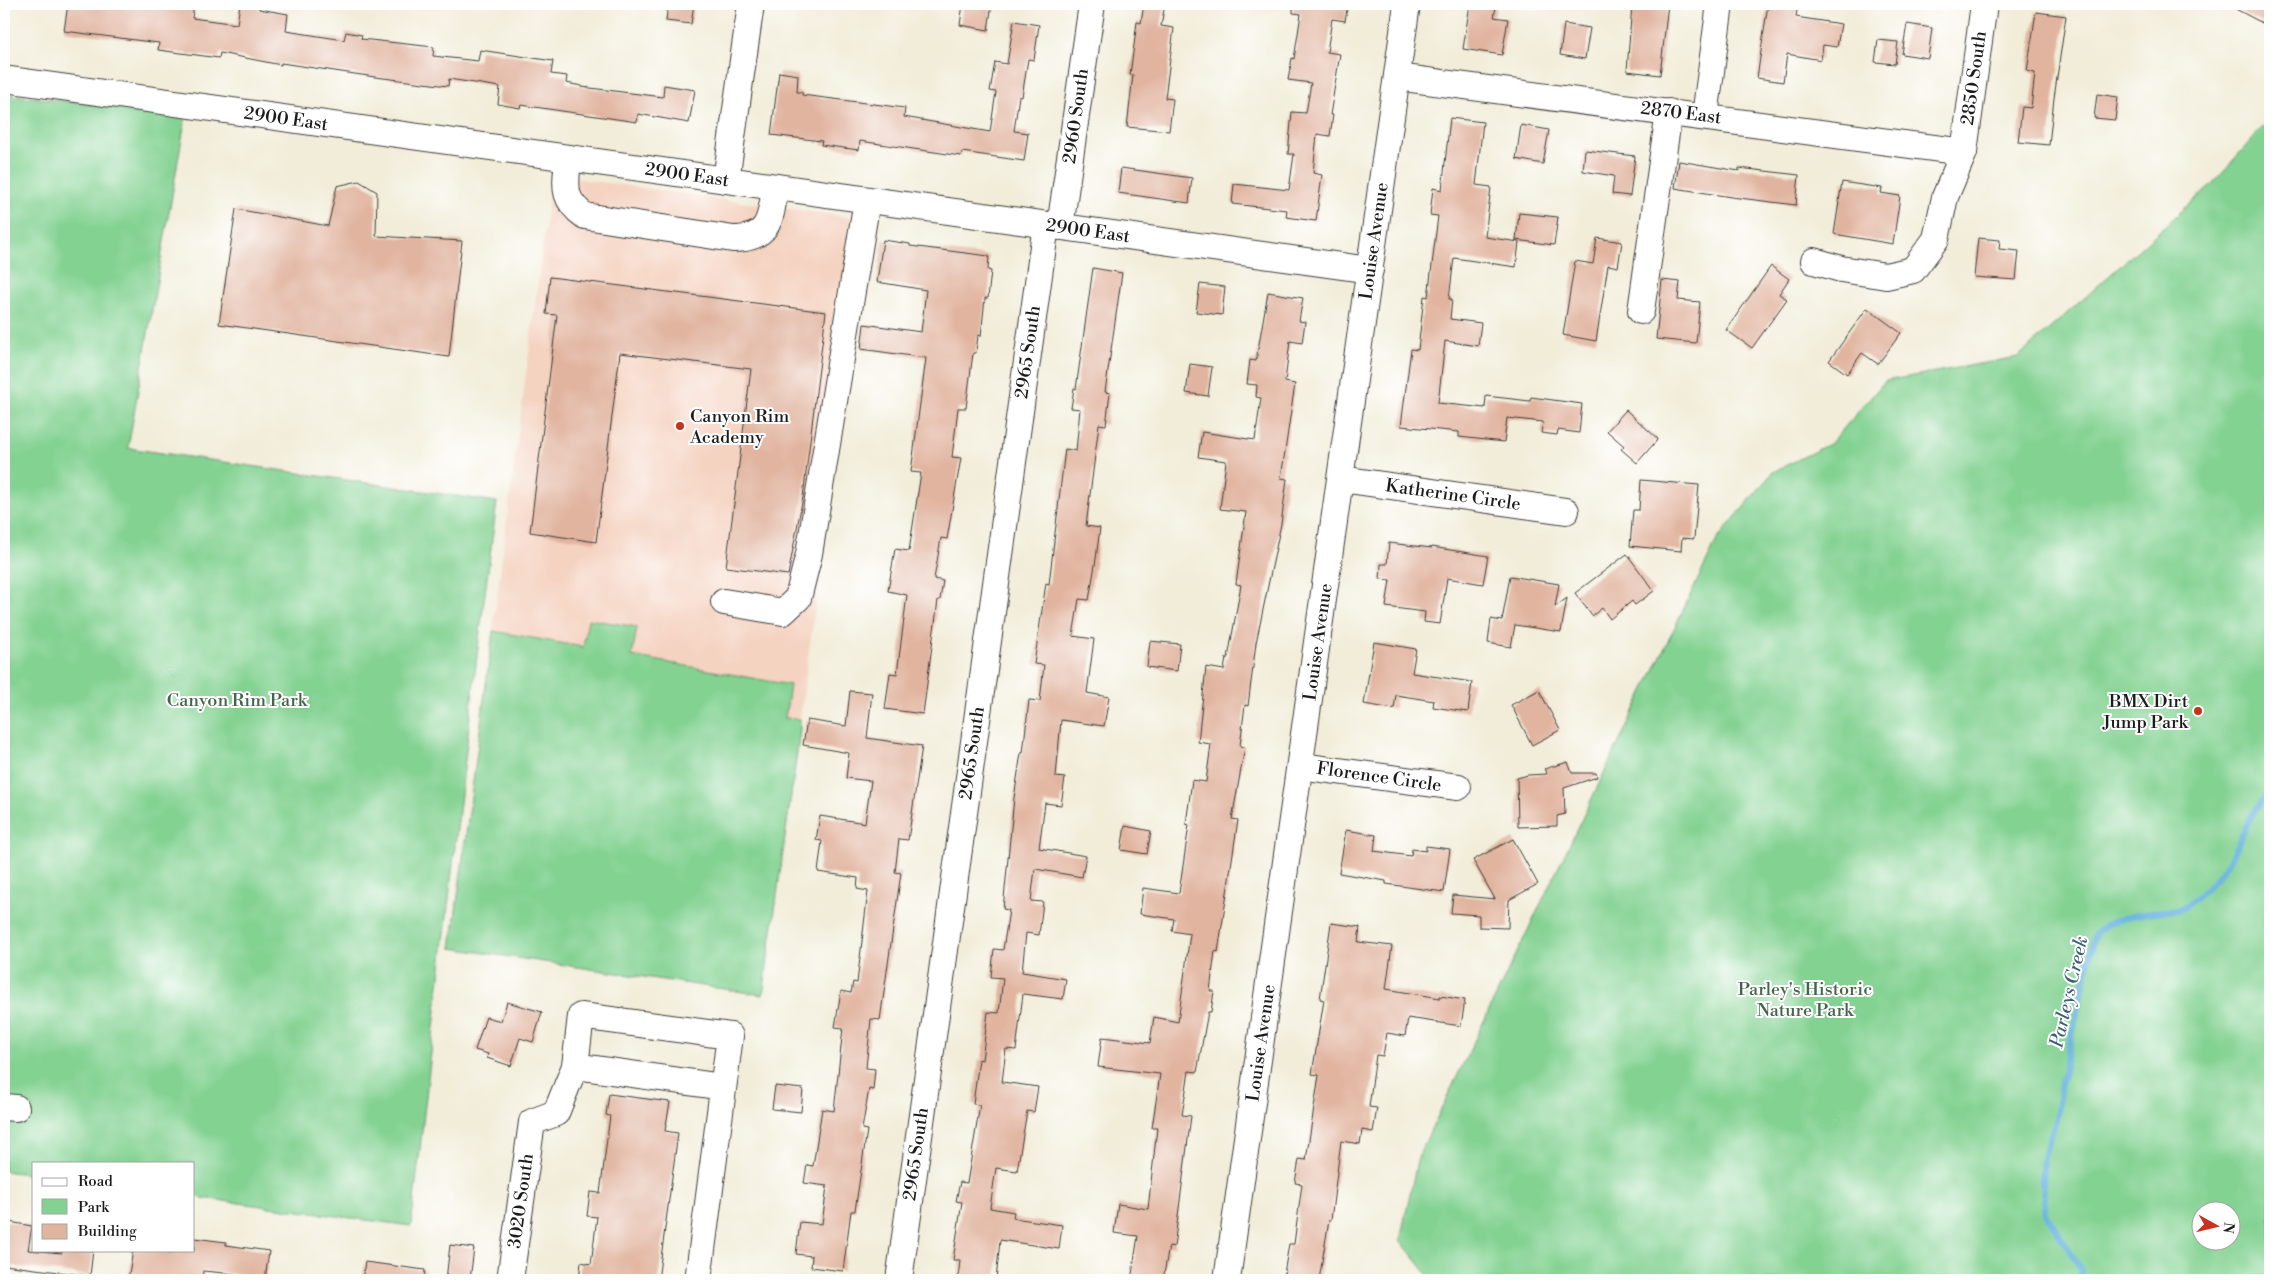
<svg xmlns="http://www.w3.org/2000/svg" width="2274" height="1284" font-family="'Libre Bodoni',serif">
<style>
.built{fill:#f5d3c1}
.green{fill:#83d292;stroke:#507757;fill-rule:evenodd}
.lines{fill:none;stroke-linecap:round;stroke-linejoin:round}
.stream{stroke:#64b1de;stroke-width:6}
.building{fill:#e1b49f}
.minor-casing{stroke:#3c3b38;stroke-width:28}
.minor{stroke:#fff;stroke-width:26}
.poi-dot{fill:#c8321e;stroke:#fff;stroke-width:2}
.labels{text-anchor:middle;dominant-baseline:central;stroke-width:4;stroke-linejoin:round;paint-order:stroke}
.street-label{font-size:18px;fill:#1c1c1c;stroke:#fff}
.poi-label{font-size:18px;fill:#1c1c1c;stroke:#fff;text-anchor:start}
.park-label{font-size:18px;fill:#45654b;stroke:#fff}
.water-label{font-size:19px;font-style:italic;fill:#3c5f73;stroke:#fff}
</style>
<rect width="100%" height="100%" fill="#fff"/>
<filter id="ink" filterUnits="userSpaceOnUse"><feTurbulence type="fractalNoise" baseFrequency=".02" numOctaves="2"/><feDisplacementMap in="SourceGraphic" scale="10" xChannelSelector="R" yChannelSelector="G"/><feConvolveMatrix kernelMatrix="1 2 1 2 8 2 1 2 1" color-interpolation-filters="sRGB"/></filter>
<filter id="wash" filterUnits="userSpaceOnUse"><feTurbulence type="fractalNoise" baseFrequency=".0096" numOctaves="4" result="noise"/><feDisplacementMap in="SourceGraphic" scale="20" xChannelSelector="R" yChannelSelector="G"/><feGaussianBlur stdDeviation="1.12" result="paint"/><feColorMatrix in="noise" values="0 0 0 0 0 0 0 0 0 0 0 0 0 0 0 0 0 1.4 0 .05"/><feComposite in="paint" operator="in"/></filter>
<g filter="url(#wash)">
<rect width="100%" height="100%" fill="#f2edd9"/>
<polygon class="built" points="552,175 867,220 763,995 451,948"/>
<g class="green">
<polygon points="4,94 186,115 128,448 497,502 479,639 411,1226 194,1197 194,1163 34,1163 34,1175 4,1171"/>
<path d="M2270,119V1280H1432L1400,1240L1418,1157L1718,538L1773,472L1831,443L1885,381L2018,357L2211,185ZM2202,1212H2232V1242H2202Z"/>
<polygon points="588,619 637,627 632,656 790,685 785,718 800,719 800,731 763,995 451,948 493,631 583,647"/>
</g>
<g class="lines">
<path class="stream" d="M2080,1280L2081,1269L2046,1214L2042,1184L2044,1154L2055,1126L2061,1084L2095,934C2111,917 2140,914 2163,911C2169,911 2179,911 2185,907C2200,896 2216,880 2227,864C2242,840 2248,812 2270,793"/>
</g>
<g id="blocks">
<g class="building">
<polygon points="68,4 182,4 194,5 192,18 237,24 240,4 260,4 259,9 288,14 286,31 344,40 346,32 362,35 361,39 434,47 433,56 478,61 480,50 553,61 551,74 567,76 566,83 582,86 582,87 663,97 664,85 695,90 689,123 638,114 637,122 521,105 520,108 498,104 500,87 449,79 448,86 375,77 281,63 281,65 220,53 219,58 158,50 159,43 64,31"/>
<polygon points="668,4 694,4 691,24 666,21"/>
<polygon points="963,4 992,4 988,30 960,25"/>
<polygon points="1144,4 1165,4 1161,26 1174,28 1165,98 1173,99 1169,131 1127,127 1133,75 1130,75 1137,22 1141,23"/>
<polygon points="1293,4 1348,4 1345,21 1332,19 1327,52 1340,54 1330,115 1333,115 1330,136 1317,134 1313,173 1322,175 1316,221 1286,217 1287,210 1232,204 1234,184 1289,190 1294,154 1288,154 1292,112 1306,113 1311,83 1288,80 1292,58 1294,59 1301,14 1293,13"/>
<polygon points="1470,4 1496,7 1494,17 1508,19 1502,55 1463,49"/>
<polygon points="1632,4 1668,4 1660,75 1627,71"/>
<polygon points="1768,4 1798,4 1796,17 1841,24 1837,47 1823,45 1821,60 1787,54 1783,82 1757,78"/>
<polygon points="2226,4 2270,4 2270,27"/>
<polygon points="2036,12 2066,16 2054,98 2049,145 2018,142 2022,107 2031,108 2035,73 2027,71"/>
<polygon points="1014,21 1039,25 1034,60 1028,59 1022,97 1019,96 1014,131 1028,133 1024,161 962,152 961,156 860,141 859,150 821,145 822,141 771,135 779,72 798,75 797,92 802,92 802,95 905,108 904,117 990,132 996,92 990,91 995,62 1007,64"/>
<polygon points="1564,24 1590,28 1585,59 1560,55"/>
<polygon points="1907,24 1932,28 1928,58 1902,54"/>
<polygon points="1878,40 1898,42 1895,64 1875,62"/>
<polygon points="2097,94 2118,97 2115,120 2094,118"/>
<polygon points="1450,118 1483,122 1476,185 1491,187 1485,237 1519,242 1516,267 1454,258 1449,299 1452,299 1450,319 1481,323 1478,346 1445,341 1438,403 1485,408 1486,396 1530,401 1531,397 1582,404 1579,433 1558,430 1557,435 1541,433 1543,422 1507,418 1504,442 1459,437 1459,432 1401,426 1411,349 1418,350 1424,296 1428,297 1438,216 1430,215 1433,188 1442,190"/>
<polygon points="1521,125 1549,130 1543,164 1516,159"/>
<polygon points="1585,150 1635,156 1630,196 1612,194 1614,176 1583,171"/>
<polygon points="1679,161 1739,171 1739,168 1799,175 1796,205 1731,197 1675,188"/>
<polygon points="1121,168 1192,178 1189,203 1118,193"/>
<polygon points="359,181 377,192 376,236 462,241 449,357 219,324 236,209 328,226 337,186"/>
<polygon points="1842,182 1882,188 1881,193 1900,196 1893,244 1834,234"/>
<polygon points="1519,213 1558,217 1554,245 1516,240"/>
<polygon points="1597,238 1622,242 1618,267 1608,265 1596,341 1563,335 1575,261 1593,264"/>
<polygon points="1978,238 2000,240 1999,249 2019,251 2016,280 1974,277"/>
<polygon points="883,240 910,244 910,246 989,256 988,270 991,271 988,298 985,298 981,336 978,335 976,353 973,353 966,408 958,408 952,457 961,458 947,539 941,538 934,579 943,581 940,600 938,600 923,714 885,709 890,673 897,674 907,595 888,591 895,549 909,551 921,473 911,472 926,358 861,349 864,324 921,332 926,290 877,282"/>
<polygon points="1771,266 1789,279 1779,294 1787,299 1752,348 1726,330"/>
<polygon points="1093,268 1122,273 1105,392 1110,393 1106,425 1099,424 1086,526 1100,528 1096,559 1089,600 1079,599 1073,636 1094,639 1087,693 1109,697 1104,726 1061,720 1056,777 1065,778 1061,805 1045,803 1039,848 1086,856 1082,877 1035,869 1031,901 1043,902 1039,935 1026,933 1022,972 1066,979 1063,999 1023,994 1016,1050 1006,1049 1002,1082 1038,1087 1034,1112 1027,1111 1017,1171 996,1168 990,1208 1014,1212 1013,1218 1062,1225 1059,1249 1000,1240 996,1280 958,1280 960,1260 953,1260 962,1202 956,1201 960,1182 967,1183 980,1105 973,1104 979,1059 982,1060 988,1012 999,1013 1003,978 991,977 994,949 1003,950 1009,910 1003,909 1014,798 1021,753 1023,753 1029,700 1040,701 1044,665 1034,664 1046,583 1049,584 1065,449 1076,451 1080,409 1071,408 1074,388 1076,389"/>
<polygon points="550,277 826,312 803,497 788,575 726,567 751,369 620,353 596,542 530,532 557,315 546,314"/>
<polygon points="1662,280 1680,282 1678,300 1700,302 1696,343 1656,339"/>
<polygon points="1200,284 1225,287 1222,315 1196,312"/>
<polygon points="1268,292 1303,298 1299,321 1305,322 1302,343 1290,341 1285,382 1295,384 1281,478 1287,479 1281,524 1256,643 1248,706 1245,705 1240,746 1245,747 1232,819 1238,820 1218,952 1215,951 1210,991 1214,991 1211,1012 1208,1012 1197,1072 1189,1071 1182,1115 1191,1116 1174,1247 1169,1246 1163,1280 1131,1280 1138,1236 1114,1233 1118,1204 1148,1209 1157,1128 1152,1128 1160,1074 1098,1067 1102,1037 1150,1043 1154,1017 1178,1022 1190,934 1172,931 1174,919 1140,914 1143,888 1179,893 1189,825 1186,824 1192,780 1206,782 1211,744 1198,742 1206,667 1224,670 1226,658 1228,658 1241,585 1236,584 1246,512 1220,509 1226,461 1198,457 1202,432 1255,440 1261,398 1256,397 1257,385 1247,384 1250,360 1256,361"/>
<polygon points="1867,308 1901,333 1878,364 1862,353 1847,374 1829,361"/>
<polygon points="1190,364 1212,367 1208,396 1186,393"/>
<polygon points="1626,410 1658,439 1637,463 1621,449 1624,446 1607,431"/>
<polygon points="1641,480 1699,485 1694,539 1682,538 1681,551 1630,546 1633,510 1639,510"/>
<polygon points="1389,543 1432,548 1432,547 1488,556 1483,584 1447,578 1440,624 1424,622 1425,612 1386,607 1390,580 1380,579 1381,564 1387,564"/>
<polygon points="1627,554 1654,591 1635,605 1632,601 1610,619 1602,608 1592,616 1575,593"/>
<polygon points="1510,576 1559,584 1555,607 1567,598 1561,632 1515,625 1511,647 1488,643 1491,619 1502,621"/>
<polygon points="1150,641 1180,644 1177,671 1147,667"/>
<polygon points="1374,642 1416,649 1412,673 1472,682 1468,712 1433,707 1434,701 1396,695 1394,709 1364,704"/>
<polygon points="1539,690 1560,730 1532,745 1511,705"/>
<polygon points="850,691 872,693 867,738 922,746 908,840 899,839 895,872 901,873 880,1020 871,1019 866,1068 875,1069 873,1090 869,1089 862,1129 867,1130 855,1211 851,1211 843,1271 811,1267 812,1256 796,1254 800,1222 822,1224 827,1186 804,1183 807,1165 813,1166 822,1109 834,1111 843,1028 835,1027 841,991 851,993 853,982 857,983 868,891 857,889 858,878 818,872 822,841 816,840 820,816 865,823 871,781 846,778 849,753 803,745 807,720 846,726"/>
<polygon points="1568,762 1572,773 1596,773 1597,777 1564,788 1565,814 1557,816 1557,826 1518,827 1517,778 1528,775 1547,774 1544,769"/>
<polygon points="1125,826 1151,831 1147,854 1121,850"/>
<polygon points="1346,830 1376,835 1374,851 1411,856 1412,849 1426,851 1426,846 1450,849 1444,892 1386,884 1386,881 1339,873"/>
<polygon points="1513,839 1538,884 1509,900 1508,928 1479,927 1479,915 1451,913 1453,895 1495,899 1473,860"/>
<polygon points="1331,923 1360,927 1358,942 1392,946 1386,989 1440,998 1440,996 1465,1000 1461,1026 1408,1018 1405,1036 1387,1033 1383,1056 1376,1055 1369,1107 1377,1108 1373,1132 1362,1130 1360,1144 1341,1141 1331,1220 1329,1220 1319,1280 1283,1280 1289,1244 1294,1244 1302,1184 1295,1183 1299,1159 1306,1160 1319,1075 1312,1074 1324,1000 1320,999"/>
<polygon points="507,1002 542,1012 533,1042 520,1038 511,1066 487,1058 488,1054 475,1050 486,1017 501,1021"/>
<polygon points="775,1086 803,1089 801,1112 772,1109"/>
<polygon points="609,1094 670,1102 665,1131 678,1133 658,1280 579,1280 581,1262 591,1264 597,1217 587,1216 590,1192 600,1193 610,1116 606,1115"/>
<polygon points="4,1221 32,1226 28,1250 62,1253 62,1250 93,1250 90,1276 4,1265"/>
<polygon points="194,1238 226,1242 226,1245 269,1251 265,1280 235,1280 235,1274 203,1271 202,1280 128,1280 133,1250 156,1250 173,1253 173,1250 194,1250"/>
<polygon points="450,1245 474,1248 470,1280 446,1280"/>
<polygon points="365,1262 425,1270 424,1280 362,1280"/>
</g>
</g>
</g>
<g filter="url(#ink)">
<use href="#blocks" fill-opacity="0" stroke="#3c3b38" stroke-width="1"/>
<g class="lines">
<g class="minor-casing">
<g id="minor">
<polyline points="1397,77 1964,152"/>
<polyline points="4,79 1370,270"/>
<polyline points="1705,116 1720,4"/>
<path d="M568,158C566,185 561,199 585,216L733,239C770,239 771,218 775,187"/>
<polyline points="726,180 751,4"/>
<polyline points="1060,227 1092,4"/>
<polyline points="1814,261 1841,269 1886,276 1913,270 1936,239 1945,197 1964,152 1984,4"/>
<polyline points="1641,311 1669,112"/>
<polyline points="1341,479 1566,511"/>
<polyline points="724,602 783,612 798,598 809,554 867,200"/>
<polyline points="1300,766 1458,787"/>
<polyline points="575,1066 723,1087"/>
<polyline points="4,1107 16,1108"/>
<polyline points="510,1280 532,1122 556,1113 575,1066 581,1016 730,1036 698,1280"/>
<polyline points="899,1280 1046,225"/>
<polyline points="1227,1280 1407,4"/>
</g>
</g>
<use href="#minor" class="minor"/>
</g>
</g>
<g class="poi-dot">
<circle cx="680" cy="426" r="5"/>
<circle cx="2198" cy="711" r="5"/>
</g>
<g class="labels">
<g class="street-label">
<text transform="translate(1974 78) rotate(-82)">2850 South</text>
<text transform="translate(1681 113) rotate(7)">2870 East</text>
<text transform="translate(1076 116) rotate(-82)">2960 South</text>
<text transform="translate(286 119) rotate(8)">2900 East</text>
<text transform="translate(687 175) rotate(8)">2900 East</text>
<text transform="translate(1088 231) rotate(8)">2900 East</text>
<text transform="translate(1374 241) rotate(-82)">Louise Avenue</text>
<text transform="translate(1028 352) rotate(-82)">2965 South</text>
<text transform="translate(1453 495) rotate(8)">Katherine Circle</text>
<text transform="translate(1318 642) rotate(-82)">Louise Avenue</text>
<text transform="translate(972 753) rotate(-82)">2965 South</text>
<text transform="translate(1379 777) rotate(8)">Florence Circle</text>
<text transform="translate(1261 1043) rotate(-82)">Louise Avenue</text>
<text transform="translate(916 1154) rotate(-82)">2965 South</text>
<text transform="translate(521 1201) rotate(-82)">3020 South</text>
</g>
<g class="poi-label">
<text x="690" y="416">Canyon Rim<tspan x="690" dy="21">Academy</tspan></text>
<text x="2188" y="701" text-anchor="end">BMX Dirt<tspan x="2188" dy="21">Jump Park</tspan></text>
</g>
<g class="park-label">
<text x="237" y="700">Canyon Rim Park</text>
<text x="1805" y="989">Parley's Historic<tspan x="1805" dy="21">Nature Park</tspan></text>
</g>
<g class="water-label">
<text transform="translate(2069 992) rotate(-77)">Parleys Creek</text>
</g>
</g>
<rect width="2274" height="1284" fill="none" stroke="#fff" stroke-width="20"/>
<rect x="32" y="1162" width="162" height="90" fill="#ffffff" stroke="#a4a4a4"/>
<rect x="42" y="1178" width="25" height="8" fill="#ffffff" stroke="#a4a4a4"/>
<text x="78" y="1186" font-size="15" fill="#1c1c1c">Road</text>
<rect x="42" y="1199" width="25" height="15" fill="#83d292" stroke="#a4a4a4"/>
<text x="78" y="1212" font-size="15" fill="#1c1c1c">Park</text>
<rect x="42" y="1224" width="25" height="15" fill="#e1b49f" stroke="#a4a4a4"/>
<text x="78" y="1236" font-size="15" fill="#1c1c1c">Building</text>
<g transform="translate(2216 1226) rotate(98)"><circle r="24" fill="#ffffff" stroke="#a4a4a4"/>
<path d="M0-4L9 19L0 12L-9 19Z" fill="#c8321e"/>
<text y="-8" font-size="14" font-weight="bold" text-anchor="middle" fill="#1c1c1c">N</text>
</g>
</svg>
